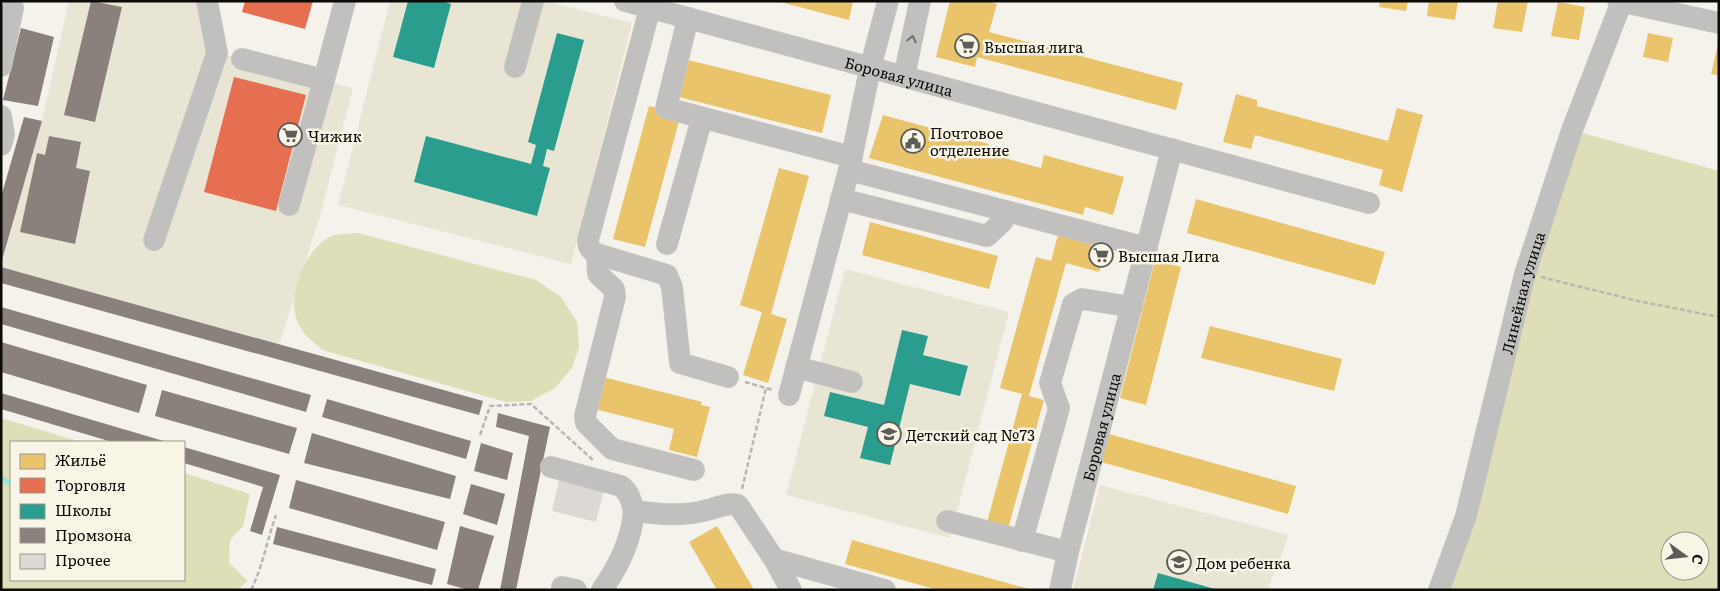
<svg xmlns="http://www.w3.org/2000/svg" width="1720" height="591" font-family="Literata,serif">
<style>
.built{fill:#e9e5d5}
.green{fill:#dedfb8;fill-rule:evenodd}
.homes{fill:#e9c46a}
.shops{fill:#e76f51}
.schools{fill:#2a9d8f}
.industry{fill:#8a817c}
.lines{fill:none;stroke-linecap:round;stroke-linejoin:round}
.stream{stroke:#8ee5e6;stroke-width:4.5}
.building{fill:#dcd8d3}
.minor-casing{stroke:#ceccc7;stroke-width:22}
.path{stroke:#b8b7b4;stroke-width:2.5;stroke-dasharray:5 2.5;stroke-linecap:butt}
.minor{stroke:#c1c0be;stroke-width:21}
.oneway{stroke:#706f6c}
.labels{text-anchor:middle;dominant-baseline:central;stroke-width:5;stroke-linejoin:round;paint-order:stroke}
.poi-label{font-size:15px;fill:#0d0b07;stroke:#f8f4e6;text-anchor:start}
.street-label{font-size:15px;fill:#0d0b07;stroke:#f8f4e6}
</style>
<rect width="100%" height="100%" fill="#f4f2ea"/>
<g class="built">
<polygon points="69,1 207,1 217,53 353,88 320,216 279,344 1,267 42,121"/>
<polygon points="390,1 545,1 632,23 571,264 338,205"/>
<polygon points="845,269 1009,312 950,538 786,495"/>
<polygon points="1100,485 1289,535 1268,590 1073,590"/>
</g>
<g class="green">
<path d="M1572,130L1719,171V590H1439ZM1670,541H1700V571H1670Z"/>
<path d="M358,233L536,280L561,297L577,322L579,347L572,368L555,388L531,401L506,402L322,350C315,343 305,336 300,327C284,301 303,252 328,238C336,233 349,234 358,233Z"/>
<polygon points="1,418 81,442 11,442 11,580 184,580 184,473 250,494 243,526 230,540 229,563 248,581 237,590 1,590"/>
</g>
<g class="homes">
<polygon points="776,1 853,1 849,20"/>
<polygon points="950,1 988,1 997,4 989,32 1183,83 1176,110 977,57 975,67 936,57"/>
<polygon points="1380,1 1408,1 1406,11 1379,7"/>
<polygon points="1429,1 1458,1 1455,20 1427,16"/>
<polygon points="1498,1 1528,1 1522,32 1493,28"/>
<polygon points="1558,2 1585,7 1579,40 1551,36"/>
<polygon points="1648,33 1673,38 1668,62 1643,57"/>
<polygon points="1718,45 1719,45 1719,75 1711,74"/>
<polygon points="688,60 831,95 822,133 679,97"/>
<polygon points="1236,94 1257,100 1257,106 1388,141 1397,108 1423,115 1402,192 1379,185 1383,170 1255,135 1251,149 1223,142"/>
<polygon points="649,106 681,114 645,247 613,239"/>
<polygon points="883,115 989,144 986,153 1041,168 1044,155 1124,177 1113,215 1085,207 1083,215 869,158"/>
<polygon points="779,168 809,176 771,314 787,319 768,383 743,375 762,312 740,305"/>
<polygon points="1196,199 1385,252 1375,285 1187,233"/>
<polygon points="870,222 998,256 989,289 862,255"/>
<polygon points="1061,224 1109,237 1099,272 1066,263 1029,396 1044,400 1007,532 986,526 1022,394 1000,388 1036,257 1051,261"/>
<polygon points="1155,260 1181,267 1146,405 1120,398"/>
<polygon points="1210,326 1342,359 1334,391 1201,358"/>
<polygon points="603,377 702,402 701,405 710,407 697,457 669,450 674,429 595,409"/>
<polygon points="1109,434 1296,486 1288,514 1101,462"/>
<polygon points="717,526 754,590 717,590 689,542"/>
<polygon points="852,540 1029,589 1029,590 938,590 845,564"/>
</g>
<g class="shops">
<polygon points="245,1 313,1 305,29 242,12"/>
<polygon points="234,77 306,95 276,211 204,192"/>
</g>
<g class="schools">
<polygon points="408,1 442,1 451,4 434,68 393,57"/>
<polygon points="557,33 584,40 554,151 547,149 543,166 550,168 537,216 414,182 426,136 531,164 536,145 528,142"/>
<polygon points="902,330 928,336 923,355 968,366 960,396 910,384 890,465 860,458 868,427 824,416 830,392 884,405"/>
<polygon points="1158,573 1215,589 1214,590 1153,590"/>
</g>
<g class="industry">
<polygon points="91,1 122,7 95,122 64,115"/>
<polygon points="21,28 54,37 38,106 3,100"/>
<polygon points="24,117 42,121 1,264 1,197"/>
<polygon points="49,136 81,142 76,168 90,171 75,244 20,232 37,153 45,155"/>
<polygon points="1,267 483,401 479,415 1,283"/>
<polygon points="1,307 311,395 306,412 1,324"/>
<polygon points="1,342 147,385 139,413 1,372"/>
<polygon points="162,390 297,428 289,454 155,416"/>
<polygon points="1,393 167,442 112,442 1,409"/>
<polygon points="327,399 471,441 466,459 322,417"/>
<polygon points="498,413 550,427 516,590 500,590 529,436 496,427"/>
<polygon points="312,433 456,476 450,499 304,463"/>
<polygon points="481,443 513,453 507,480 474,471"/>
<polygon points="184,447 280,475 262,535 250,531 263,487 184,463"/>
<polygon points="296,480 445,522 437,550 289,508"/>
<polygon points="471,484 505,494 497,525 463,514"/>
<polygon points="460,526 494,536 478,590 469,590 447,584"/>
<polygon points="277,527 436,569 432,585 273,544"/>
</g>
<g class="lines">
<polyline class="stream" points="1,478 11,484"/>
</g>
<polygon class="building" points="559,480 604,490 596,522 552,511"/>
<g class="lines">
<g class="minor-casing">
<g id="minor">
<path id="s1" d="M625,1L1369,203"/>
<polyline points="888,1 870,69 849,170 1147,248"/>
<polyline points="1618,1 1719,23"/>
<path d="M650,8L588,240C588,247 590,250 597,254L667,275L672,287L680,363L728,377"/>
<polyline points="688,18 666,108 852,157"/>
<polyline points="242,59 324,80 345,1"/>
<polyline points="1,66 13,8"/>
<polyline points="515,67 533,1"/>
<polyline points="904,77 920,1"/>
<polyline points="1,116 4,134 1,145"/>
<polyline points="841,199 987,236 1002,222 1008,212"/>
<polyline points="289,205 324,80"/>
<polyline points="154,240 217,53 207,1"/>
<polyline points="667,244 702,118"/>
<polyline points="597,254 598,274 614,289 615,297 585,416 586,423 612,449 694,470"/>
<polyline points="796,367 852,382"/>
<polyline points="789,395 849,170"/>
<path d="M551,467L621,486C630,493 631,501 634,511C658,514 683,517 707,510C717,508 728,502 738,505L774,559L791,590"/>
<polyline points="947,521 1068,552"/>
<polyline points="1022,541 1059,408 1050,383 1073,304 1082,299 1132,307"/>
<polyline points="774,559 885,590"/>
<polyline points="562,587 576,590"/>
<path d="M602,590C619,565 631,542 634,511"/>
<path id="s2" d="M1060,590L1068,552L1172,149"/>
<path id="s3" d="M1439,590L1466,516L1525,274L1572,130L1622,1"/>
</g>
</g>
<g class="path">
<polyline points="1541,277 1638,301 1719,317"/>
<polyline points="745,382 773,390"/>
<polyline points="480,435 490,406 531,404 593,460"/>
<polyline points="742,489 766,388"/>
<path d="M251,590C263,566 267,540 276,515"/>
</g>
<use href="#minor" class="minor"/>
</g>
<defs><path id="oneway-chevron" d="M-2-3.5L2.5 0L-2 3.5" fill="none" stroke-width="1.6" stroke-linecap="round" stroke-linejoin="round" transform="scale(1.25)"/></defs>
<use class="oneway" href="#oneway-chevron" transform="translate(912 39) rotate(-78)"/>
<defs>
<g id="supermarket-ring" transform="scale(1.25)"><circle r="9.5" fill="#f8f4e6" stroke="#5e5c56" stroke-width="1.5"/><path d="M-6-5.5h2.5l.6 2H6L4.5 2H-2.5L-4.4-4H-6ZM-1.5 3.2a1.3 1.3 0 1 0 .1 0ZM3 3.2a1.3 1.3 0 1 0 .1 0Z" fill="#5e5c56"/></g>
<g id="civic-ring" transform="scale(1.25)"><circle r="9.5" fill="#f8f4e6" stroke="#5e5c56" stroke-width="1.5"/><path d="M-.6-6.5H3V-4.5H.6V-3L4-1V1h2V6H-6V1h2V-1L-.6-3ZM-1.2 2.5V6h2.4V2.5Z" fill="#5e5c56"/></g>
<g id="school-ring" transform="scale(1.25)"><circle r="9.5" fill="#f8f4e6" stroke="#5e5c56" stroke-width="1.5"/><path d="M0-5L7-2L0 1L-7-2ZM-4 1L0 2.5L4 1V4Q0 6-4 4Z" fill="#5e5c56"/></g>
</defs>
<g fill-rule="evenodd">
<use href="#supermarket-ring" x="967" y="46"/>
<use href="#supermarket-ring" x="290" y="135"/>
<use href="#civic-ring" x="913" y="141"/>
<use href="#supermarket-ring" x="1101" y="255"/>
<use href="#school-ring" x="889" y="434"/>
<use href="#school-ring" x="1179" y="562"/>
</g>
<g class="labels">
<g class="poi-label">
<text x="984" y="46">Высшая лига</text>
<text x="930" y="132">Почтовое<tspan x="930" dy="17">отделение</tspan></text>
<text x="308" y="135">Чижик</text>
<text x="1118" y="255">Высшая Лига</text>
<text x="906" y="434">Детский сад №73</text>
<text x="1196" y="562">Дом ребенка</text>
</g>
<g class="street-label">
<text stroke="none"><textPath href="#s1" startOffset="284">Боровая улица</textPath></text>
<text stroke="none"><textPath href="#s3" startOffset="309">Линейная улица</textPath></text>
<text stroke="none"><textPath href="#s2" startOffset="168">Боровая улица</textPath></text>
</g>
</g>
<rect width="1720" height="591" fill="none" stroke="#0d0b07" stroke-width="5"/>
<rect x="10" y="441" width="175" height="140" fill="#f8f4e6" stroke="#9a978d"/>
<rect x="20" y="454" width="25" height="15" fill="#e9c46a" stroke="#9a978d"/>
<text x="55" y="466" font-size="15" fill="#0d0b07">Жильё</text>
<rect x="20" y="478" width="25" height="15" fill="#e76f51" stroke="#9a978d"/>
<text x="55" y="491" font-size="15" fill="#0d0b07">Торговля</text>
<rect x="20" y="504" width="25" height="15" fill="#2a9d8f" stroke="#9a978d"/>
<text x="55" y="516" font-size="15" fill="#0d0b07">Школы</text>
<rect x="20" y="528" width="25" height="15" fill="#8a817c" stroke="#9a978d"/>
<text x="55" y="541" font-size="15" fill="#0d0b07">Промзона</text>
<rect x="20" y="554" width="25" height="15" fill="#dcd8d3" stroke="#9a978d"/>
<text x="55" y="566" font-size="15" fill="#0d0b07">Прочее</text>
<g transform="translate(1685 556) rotate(105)"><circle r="24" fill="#f8f4e6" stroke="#9a978d"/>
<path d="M0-4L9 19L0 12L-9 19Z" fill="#5e5c56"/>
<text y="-8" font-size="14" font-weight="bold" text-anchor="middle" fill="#0d0b07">С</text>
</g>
</svg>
